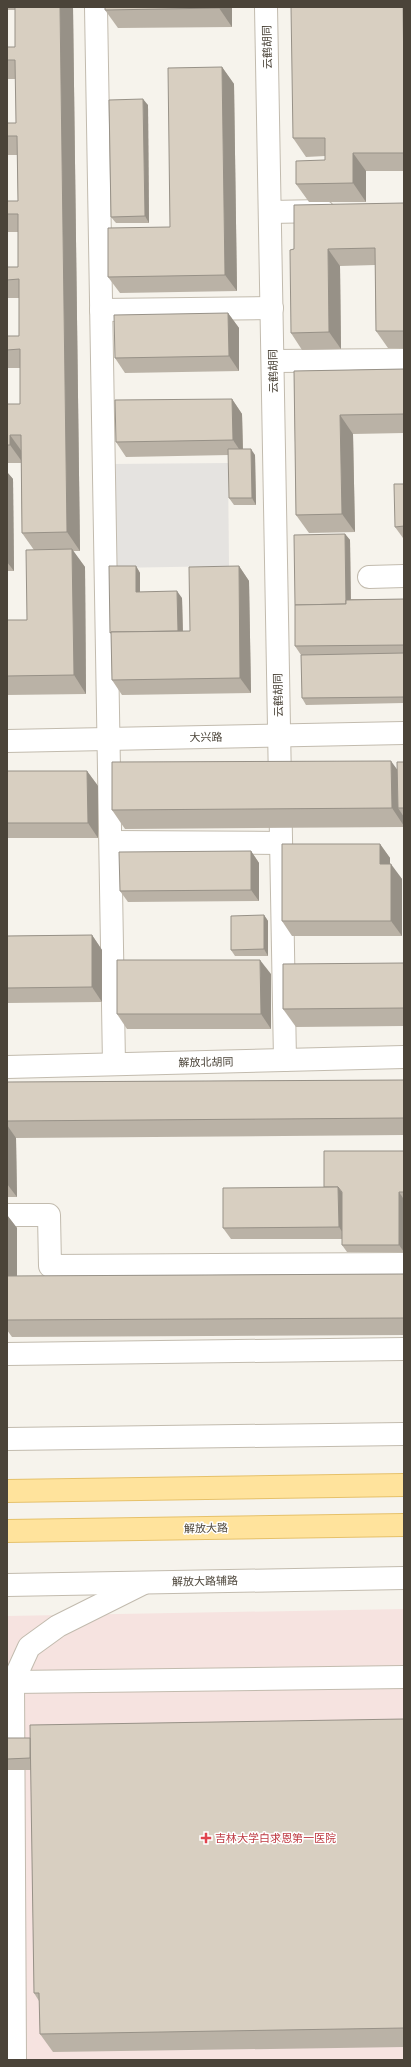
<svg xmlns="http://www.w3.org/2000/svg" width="411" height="2067" font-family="'Public Sans','Noto Sans SC',sans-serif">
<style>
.medical{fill:#f6e3e0}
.parking{fill:#e5e3e0}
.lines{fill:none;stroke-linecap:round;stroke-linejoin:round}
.minor-casing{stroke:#c2bbae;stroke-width:24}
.major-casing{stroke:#e6c16a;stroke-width:24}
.minor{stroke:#fff;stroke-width:22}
.major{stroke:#ffe39c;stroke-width:22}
.wall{fill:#bab2a6}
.shaded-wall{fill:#979187}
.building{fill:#d8cfc1;stroke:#979187}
.health-dot{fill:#e0444e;stroke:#fff;stroke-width:1.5}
.labels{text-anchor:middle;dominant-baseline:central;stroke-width:3;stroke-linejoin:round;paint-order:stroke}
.street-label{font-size:11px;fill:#4b4439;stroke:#fff}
.health-label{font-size:11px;fill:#be3a42;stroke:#fff;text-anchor:start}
</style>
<rect width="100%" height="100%" fill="#f6f3ec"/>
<polygon class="medical" points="404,1609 404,2060 7,2060 7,1616"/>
<polygon class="parking" points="228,463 229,566 113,568 111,464"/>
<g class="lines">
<g class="minor-casing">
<g id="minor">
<polyline points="96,7 114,1064"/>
<polyline points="266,7 285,1060"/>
<polyline points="270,212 323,211"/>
<polyline points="101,310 272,308"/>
<polyline points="273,361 404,360"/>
<polyline points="369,577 404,576"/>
<polyline points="7,741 404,733"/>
<polyline points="111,842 281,843"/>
<polyline points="7,1067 404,1057"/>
<polyline points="7,1215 49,1215 50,1266 404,1264"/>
<polyline points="7,1354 404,1349"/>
<polyline points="7,1439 404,1434"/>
<polyline points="7,1585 404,1578"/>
<polyline points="13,1682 404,1677"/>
<polyline points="15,2060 13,1682 29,1647 58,1626 144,1583"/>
</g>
</g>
<g class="major-casing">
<g id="major">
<polyline points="7,1491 404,1485"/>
<polyline points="7,1531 404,1525"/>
</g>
</g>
<use href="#minor" class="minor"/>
<use href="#major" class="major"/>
</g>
<g class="wall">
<polygon points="7,7 73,7 80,551 73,551 85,567 86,694 7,695 7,620 27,620 34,550 22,533 21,463 7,463 7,404 20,404 20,368 7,368 7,336 19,336 19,298 7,298 7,280 18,267 18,232 7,232 7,201 18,201 17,155 7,155 7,123 16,123 16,79 7,79 7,47 15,47 15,10 7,10"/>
<polygon points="105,7 232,7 232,27 118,28 105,10"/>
<polygon points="404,7 404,171 366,171 366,202 309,202 296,184 325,160 325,156 306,157 293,138"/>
<polygon points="222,67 234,84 237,291 120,293 108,277 170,227"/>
<polygon points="148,105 149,223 116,223 111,217"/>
<polygon points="404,203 404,348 388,348 376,331 375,265 340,266 341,349 302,350 291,333 294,249"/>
<polygon points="228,313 239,328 239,371 125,373 115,358"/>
<polygon points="404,369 404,433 353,434 355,532 309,533 296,515 294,371"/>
<polygon points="232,399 242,414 243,449 255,455 256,505 234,505 229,498 229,455 126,457 116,442"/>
<polygon points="7,472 13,479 14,571 7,571"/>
<polygon points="404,484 404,538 403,538 395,527"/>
<polygon points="345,534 350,540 351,599 404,599 404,703 306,705 302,698 301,655 295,646 295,604"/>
<polygon points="136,566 140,573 140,592 182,598 183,631 190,631 239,566 249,581 251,693 122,695 112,680 111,634 110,633"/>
<polygon points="404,762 404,827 125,829 112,810 397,769"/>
<polygon points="7,771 87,771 98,786 98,838 7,838"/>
<polygon points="380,844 390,858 390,864 402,879 402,936 292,936 282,921"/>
<polygon points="251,851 259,863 259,901 128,902 120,891"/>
<polygon points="264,915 268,921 268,956 235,956 231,950"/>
<polygon points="92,935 102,950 102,1002 7,1003 7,936"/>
<polygon points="404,963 404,1026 296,1027 283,1009"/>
<polygon points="271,974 271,1029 127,1029 117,1014"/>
<polygon points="404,1080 404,1135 16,1138 17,1197 7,1197 7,1082"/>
<polygon points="404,1151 404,1198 403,1198 404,1252 347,1252 342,1245 342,1239 231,1239 223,1228 324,1187"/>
<polygon points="7,1215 17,1228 17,1276 404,1274 404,1335 12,1337 7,1330"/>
<polygon points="404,1719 404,2047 53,2052 40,2034 39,2001 34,1993 31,1770 7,1770 7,1738 30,1738"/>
</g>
<g class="shaded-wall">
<polygon points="60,7 73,7 80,551 67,532"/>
<polygon points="219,7 232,7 232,27 219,8"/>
<polygon points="403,7 404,7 404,75"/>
<polygon points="222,67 234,84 237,291 225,275"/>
<polygon points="143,99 148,105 149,223 145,216"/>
<polygon points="353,153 366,171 366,202 353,183"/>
<polygon points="328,249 340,266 341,349 329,332"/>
<polygon points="228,313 239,328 239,371 229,356"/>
<polygon points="232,399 242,414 243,455 233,440"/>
<polygon points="340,415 353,434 355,532 342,514"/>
<polygon points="10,435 23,453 23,463 10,445"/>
<polygon points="251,449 255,455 256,505 252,498"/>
<polygon points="7,472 13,479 14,571 7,562"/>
<polygon points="345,534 350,540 351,618 346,612"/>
<polygon points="72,549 85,567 86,694 74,675"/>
<polygon points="136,566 140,573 140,598 136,592"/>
<polygon points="239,566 249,581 251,693 240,678"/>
<polygon points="177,591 182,598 183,639 178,632"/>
<polygon points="391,761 404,779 398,808 404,817 404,826 392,808"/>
<polygon points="87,771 98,786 98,838 88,823"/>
<polygon points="380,844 390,858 390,879 380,864"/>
<polygon points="251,851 259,863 259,901 251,890"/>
<polygon points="391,864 402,879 402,936 391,921"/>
<polygon points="264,915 268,921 268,956 264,949"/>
<polygon points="92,935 102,950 102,1002 92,987"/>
<polygon points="260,960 271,974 271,1029 261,1014"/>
<polygon points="7,1125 16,1138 17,1197 7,1184"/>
<polygon points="338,1187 346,1199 347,1239 339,1227"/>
<polygon points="399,1192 403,1198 404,1252 399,1245"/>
<polygon points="7,1215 17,1228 17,1293 7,1279"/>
</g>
<g class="building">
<polygon points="15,7 60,7 67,532 22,533 21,435 10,435 10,445 7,445 7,404 20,404 20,349 7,350 7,336 19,336 19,279 7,280 7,267 18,267 18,214 7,214 7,201 18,201 17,136 7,136 7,123 16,123 15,60 7,60 7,47 15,47"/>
<polygon points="105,7 219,7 219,8 105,10"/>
<polygon points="291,7 403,7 404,75 404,153 353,153 353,183 296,184 296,161 325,160 325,138 293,138"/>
<polygon points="222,67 225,275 108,277 108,228 170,227 168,68"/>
<polygon points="143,99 145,216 111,217 109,100"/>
<polygon points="404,203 404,331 376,331 375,248 328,249 329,332 291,333 290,250 294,249 294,205"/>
<polygon points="228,313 229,356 115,358 114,315"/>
<polygon points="404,369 404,414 340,415 342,514 296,515 294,371"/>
<polygon points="232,399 233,440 116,442 115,400"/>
<polygon points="228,449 251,449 252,498 229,498"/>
<polygon points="394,484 404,484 404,526 395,527"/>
<polygon points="345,534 346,604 295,605 294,535"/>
<polygon points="72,549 74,675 7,676 7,620 27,620 26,550"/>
<polygon points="109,566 136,566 136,592 177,591 178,631 111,632 110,633"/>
<polygon points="239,566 240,678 112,680 111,632 190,631 189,567"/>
<polygon points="404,599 404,645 295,646 295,605 346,604 346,600"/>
<polygon points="404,653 404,697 302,698 301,655"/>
<polygon points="391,761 392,808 112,810 112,762"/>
<polygon points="397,762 404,762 404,808 398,808"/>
<polygon points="7,771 87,771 88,823 7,823"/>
<polygon points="282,844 380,844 380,864 391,864 391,921 282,921"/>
<polygon points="251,851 251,890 120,891 119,852"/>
<polygon points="264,915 264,949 231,950 231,916"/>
<polygon points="92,935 92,987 7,988 7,936"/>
<polygon points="117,960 260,960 261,1014 117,1014"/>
<polygon points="404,963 404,1008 283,1009 283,964"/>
<polygon points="404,1080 404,1118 7,1121 7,1082"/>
<polygon points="324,1151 404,1151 404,1192 399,1192 399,1245 342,1245 342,1192 338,1187 324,1187"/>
<polygon points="338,1187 339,1227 223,1228 223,1188"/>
<polygon points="404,1274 404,1318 7,1320 7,1276"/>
<polygon points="404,1719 404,2028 40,2034 39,1993 34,1993 30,1725"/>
<polygon points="7,1738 30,1738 30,1758 7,1759"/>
</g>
<path class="health-dot" d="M204 1832h4v4h4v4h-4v4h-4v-4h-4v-4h4z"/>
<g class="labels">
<g class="street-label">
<text transform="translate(267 47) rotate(-91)">云鹤胡同</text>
<text transform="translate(273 371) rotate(-91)">云鹤胡同</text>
<text transform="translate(278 695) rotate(-91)">云鹤胡同</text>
<text transform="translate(206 737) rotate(-1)">大兴路</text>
<text transform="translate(206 1062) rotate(-1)">解放北胡同</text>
<text transform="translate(206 1528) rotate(-1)">解放大路</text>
<text transform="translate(205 1581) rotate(-1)">解放大路辅路</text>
</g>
<g class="health-label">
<text x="215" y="1838">吉林大学白求恩第一医院</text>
</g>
</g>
<rect width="411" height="2067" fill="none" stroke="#4b4439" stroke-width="16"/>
</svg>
